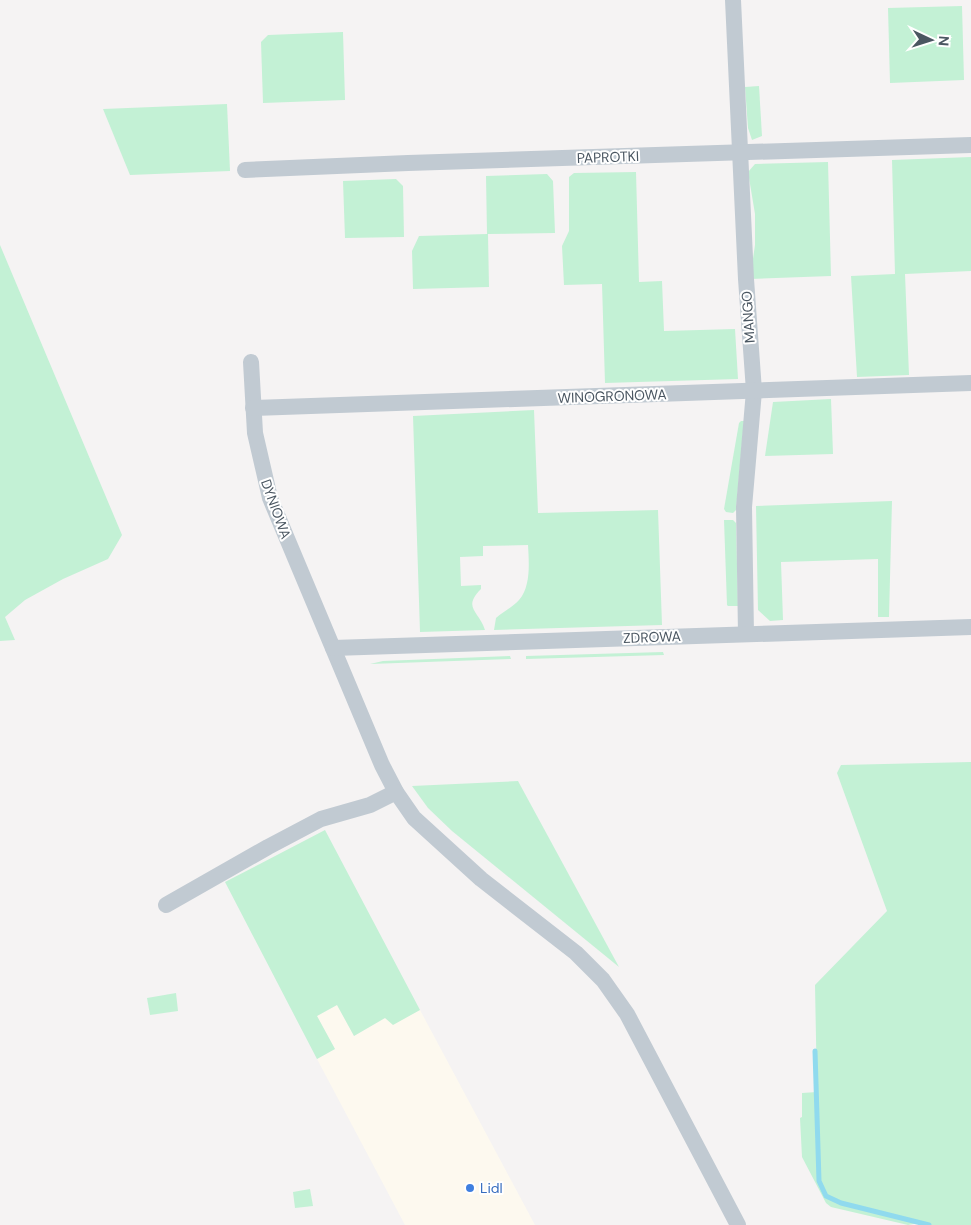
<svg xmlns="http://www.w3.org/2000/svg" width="971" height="1225" font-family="'DM Sans',sans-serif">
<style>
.commercial{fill:#fdf9ef}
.green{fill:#c3f1d5}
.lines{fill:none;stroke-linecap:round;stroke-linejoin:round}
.stream{stroke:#90daee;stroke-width:5}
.minor{stroke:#c1cad2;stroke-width:16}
.shop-dot{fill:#3f7fe0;stroke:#fff;stroke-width:2}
.labels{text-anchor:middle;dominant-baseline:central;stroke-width:4;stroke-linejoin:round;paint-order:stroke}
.street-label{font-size:14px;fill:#4a5661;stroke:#fff}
.shop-label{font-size:14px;fill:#366cbe;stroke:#fff;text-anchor:start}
</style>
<rect width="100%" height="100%" fill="#f5f3f3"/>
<polygon class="commercial" points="337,1005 354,1036 385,1018 393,1024 420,1010 535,1225 405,1225 317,1059 335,1049 317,1016"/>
<g class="green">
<polygon points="962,6 964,80 890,83 888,8"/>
<polygon points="343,32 345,100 263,103 261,42 268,35"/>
<polygon points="759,86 762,136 752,140 748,128 745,87"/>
<polygon points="227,104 230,171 130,175 103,109"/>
<polygon points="971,157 971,271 905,274 909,375 857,377 851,276 895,274 892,160"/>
<polygon points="828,162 831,276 750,279 755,245 755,214 748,172 755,164"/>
<polygon points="636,172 639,282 662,281 664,331 735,329 738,379 605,383 602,284 564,285 562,246 569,231 569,177 574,173"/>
<polygon points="547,174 553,181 555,233 488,234 489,287 413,289 412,251 419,236 487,234 486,176"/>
<polygon points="396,179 403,186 404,237 345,238 343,181"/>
<polygon points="0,245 122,535 108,559 63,579 25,600 5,617 15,640 0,641"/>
<polygon points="831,399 833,454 765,456 773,402"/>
<path d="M534,410L538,513L658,510L662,625L494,630L496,618C503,612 513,607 519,600C531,586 529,563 528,545L483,546V556L460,557L461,586L481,585V589C462,608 479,611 485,630L420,632L413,416Z"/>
<polygon points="741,421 744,421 736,510 733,513 726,512 724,509 739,423"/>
<polygon points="892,501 889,617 878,617 878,559 781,562 783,620 770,621 758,610 756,506"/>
<polygon points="724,520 733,520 736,523 738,606 728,606 727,605"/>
<polygon points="663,652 664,655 526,659 526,656"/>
<polygon points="510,656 511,659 370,664 383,661"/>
<polygon points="971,762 971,1225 924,1225 919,1223 908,1225 831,1207 826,1203 802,1157 800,1118 802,1117 802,1093 817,1092 815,985 887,911 837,773 841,765"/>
<polygon points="518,781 619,967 452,831 428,808 412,786"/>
<polygon points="325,830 420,1010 393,1025 385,1018 354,1036 337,1005 317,1016 335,1049 317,1059 225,882"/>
<polygon points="176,993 178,1011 150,1015 147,998"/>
<polygon points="310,1189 313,1206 295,1208 293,1192"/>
</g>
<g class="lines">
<polyline class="stream" points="815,1051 819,1181 826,1196 841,1203 929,1225"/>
<g class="minor">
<polyline points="733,0 746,279 754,391 744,507 746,634"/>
<polyline points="245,170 408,163 971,145"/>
<polyline points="251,362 255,433 270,498 382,765 396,792 414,818 481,879 576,953 603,980 627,1014 738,1225"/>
<polyline points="253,408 971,383"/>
<polyline points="333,648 971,627"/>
<polyline points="166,905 268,847 321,819 370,805 396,792"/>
</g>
</g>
<circle class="shop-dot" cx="470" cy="1188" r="5"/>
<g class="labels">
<g class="street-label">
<text transform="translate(608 157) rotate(-2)">PAPROTKI</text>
<text transform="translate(748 317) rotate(-94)">MANGO</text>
<text transform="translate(612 396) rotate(-2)">WINOGRONOWA</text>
<text transform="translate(276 509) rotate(70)">DYNIOWA</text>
<text transform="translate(652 637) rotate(-2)">ZDROWA</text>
</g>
<g class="shop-label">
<text x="480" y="1188">Lidl</text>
</g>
</g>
<g transform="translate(931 40) rotate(94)" stroke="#ffffff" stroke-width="4" paint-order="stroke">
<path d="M0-4L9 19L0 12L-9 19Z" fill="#4a5661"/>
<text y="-8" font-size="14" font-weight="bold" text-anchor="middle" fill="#4a5661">N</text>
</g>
</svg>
